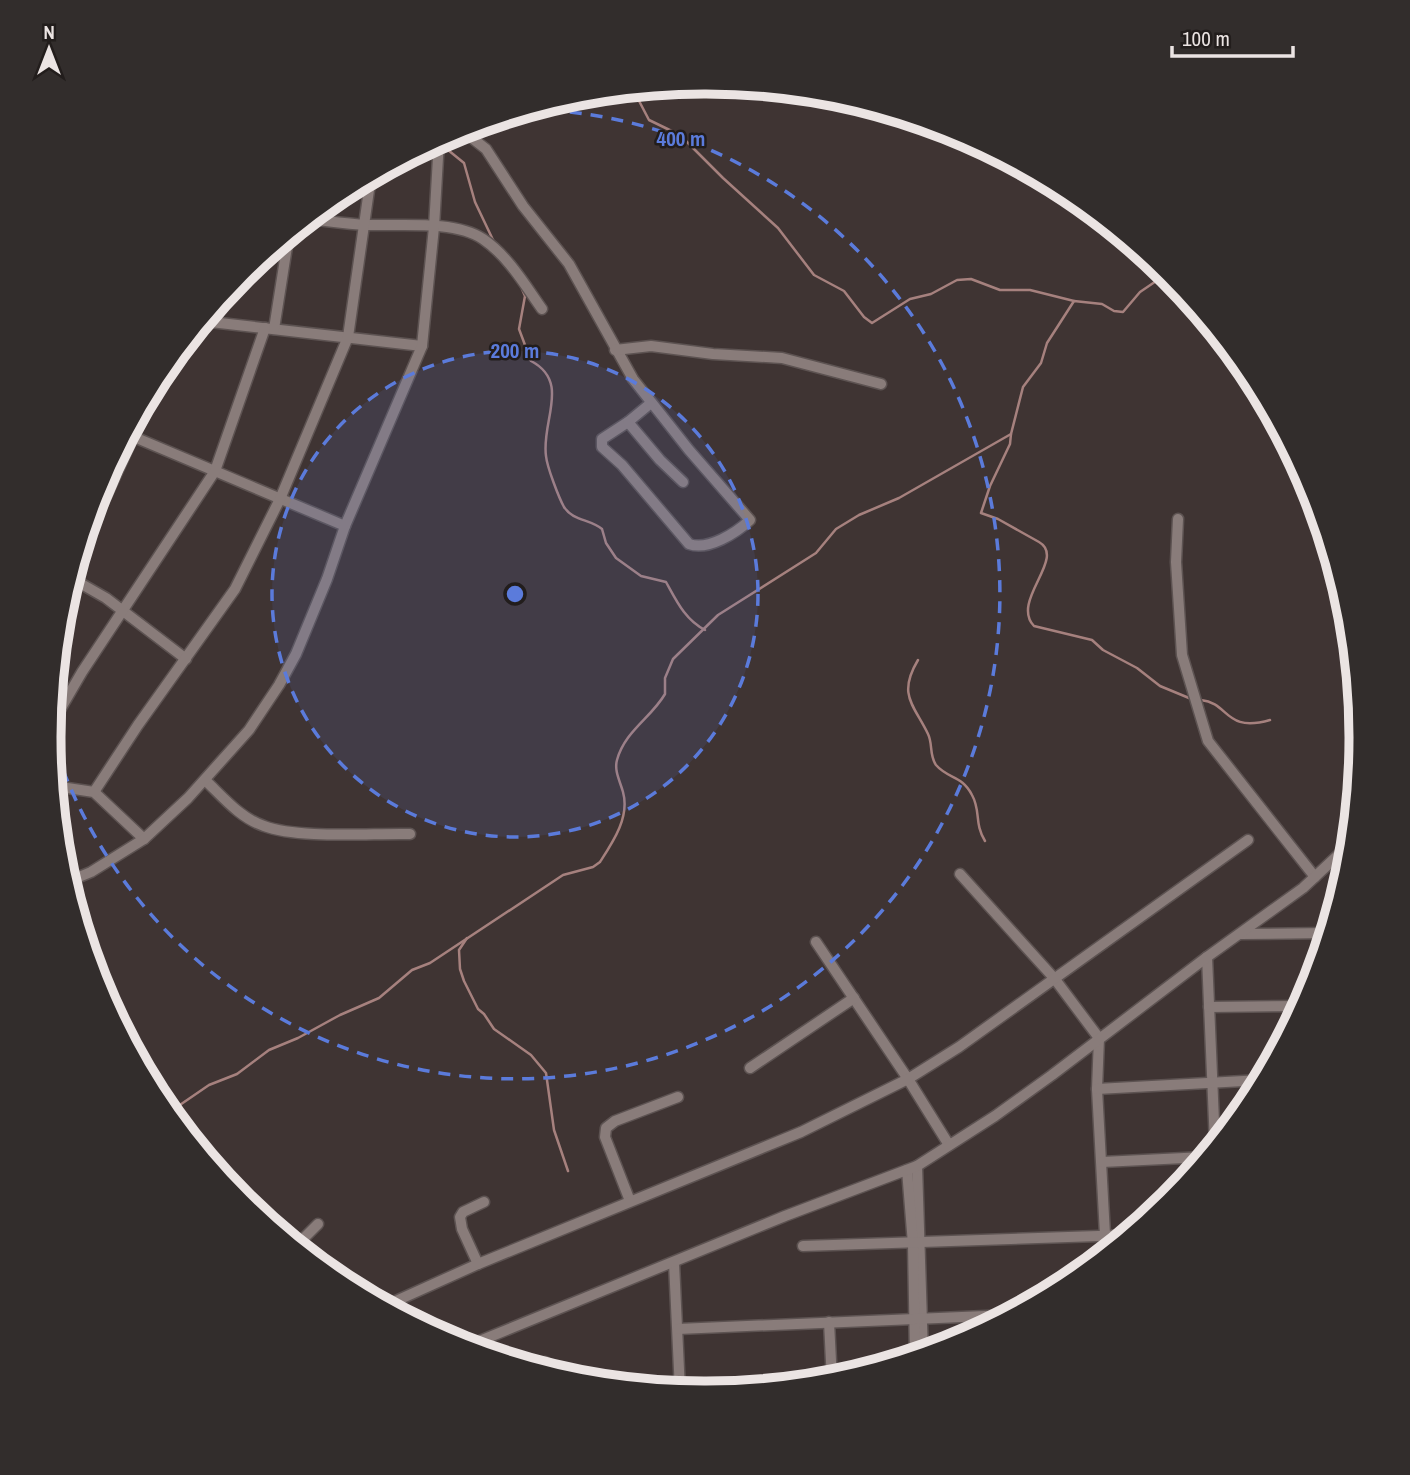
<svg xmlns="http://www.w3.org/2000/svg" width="1410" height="1475" font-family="'Archivo Narrow',sans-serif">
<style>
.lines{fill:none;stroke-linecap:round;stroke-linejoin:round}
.stream{stroke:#a6817e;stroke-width:2.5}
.minor-casing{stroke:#5d5352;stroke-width:13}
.minor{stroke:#897c7a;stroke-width:10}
.ring{fill:none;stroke:#5b7bdb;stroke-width:3.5;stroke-dasharray:12 9}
.rim{fill:none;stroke:#ebe4e3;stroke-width:9}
.centre{fill:#5b7bdb;stroke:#221d1c;stroke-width:3.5}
.ring-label{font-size:21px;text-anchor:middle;font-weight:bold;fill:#5b7bdb;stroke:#221d1c;stroke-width:5;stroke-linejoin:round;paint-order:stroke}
</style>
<rect width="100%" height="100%" fill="#3f3433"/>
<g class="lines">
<g class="stream">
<polyline points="614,90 624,91 637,97 649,120 680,135 723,178 778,228 814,275 844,291 864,317 872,323 910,299 931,294 957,280 971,279 1000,290 1030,290 1074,301"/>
<polyline points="448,150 464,163 475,202 494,242"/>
<path d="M1168,273L1140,292L1123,312L1114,311L1102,304L1074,301L1047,343L1041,363L1023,387L1011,434L1010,444L990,486L981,513L998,519L1039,542C1067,558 1010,601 1034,626L1092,640L1103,650L1137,668L1160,686L1189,698"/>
<path d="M522,289L525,296L519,329L531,361C571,382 541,421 546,456C547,467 559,498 564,507C573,521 590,519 602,529L606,543L616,558L641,576L666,582C676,600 685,620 705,630"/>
<path d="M918,660C897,695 914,705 928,734C933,744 929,755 936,765C948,779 962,775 972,795C981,811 974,823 985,841"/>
<path d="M1201,700C1230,703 1224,733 1270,720"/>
<polyline points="467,938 459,950 460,969 464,981 478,1009 484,1014 494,1029 531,1055 546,1073 554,1130 568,1171"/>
<path d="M170,1115L174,1109L209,1085L237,1074L269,1050L298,1038L340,1015L379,998L412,970L430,963L563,875L593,867L600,862C613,842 630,817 623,792C620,781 614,771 617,760C625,731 651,718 665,694V678L673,659L718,615L816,553L836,529L859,515L899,498L1011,434"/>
</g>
<g class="minor-casing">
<g id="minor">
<path d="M454,131L472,138L486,149L523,206L569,264L633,379L689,450L750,520C736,533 708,551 689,544L622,465L602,447V439L628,422"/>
<path d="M308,219C327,221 347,224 367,225C400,226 455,220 483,239C508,256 525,285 542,309"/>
<polyline points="202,321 422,346"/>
<polyline points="274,329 289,234"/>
<polyline points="615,350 651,346 713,354 782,358 881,384"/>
<polyline points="651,403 628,422 660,460 683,482"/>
<polyline points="127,434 345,526"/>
<polyline points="1178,519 1176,562 1182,655 1208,741 1315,877"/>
<polyline points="76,562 133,437 177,352"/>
<polyline points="71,578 106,598 186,659"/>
<polyline points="50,727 82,672 215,471 265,328"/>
<path d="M205,780C223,797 240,818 264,826C298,839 371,833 410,834"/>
<polyline points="54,786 94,792 144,839"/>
<polyline points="94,792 138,725 235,589 280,499 348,337 371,176"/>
<polyline points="960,874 1054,978 1099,1038 1097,1089 1106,1253"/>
<polyline points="67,882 91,872 144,839 188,798 249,730 279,685 296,654 327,579 345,526 422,346 434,227 439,140"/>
<polyline points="1241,934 1328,933"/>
<polyline points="816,942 908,1079 949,1145"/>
<polyline points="1207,957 1215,1145"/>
<polyline points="1209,1007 1302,1006"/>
<polyline points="750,1068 854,998"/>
<polyline points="1097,1089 1262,1080"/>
<polyline points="1102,1162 1205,1157"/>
<polyline points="917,1166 923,1354"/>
<polyline points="907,1170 913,1244 915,1356"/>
<polyline points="630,1201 605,1137 606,1128 615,1121 678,1097"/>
<polyline points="296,1246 318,1224"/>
<polyline points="803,1246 1128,1235"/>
<polyline points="674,1263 680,1391"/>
<polyline points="478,1264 462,1229 460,1217 463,1212 484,1202"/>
<polyline points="388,1308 387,1305 478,1264 801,1132 908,1079 959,1047 1248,840"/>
<polyline points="829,1322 832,1381"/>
<polyline points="678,1329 1009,1315"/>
<polyline points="465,1347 785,1216 917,1166 995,1116 1052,1075 1207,957 1303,888 1350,844"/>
<polyline points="532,1367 545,1362"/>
</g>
</g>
<use href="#minor" class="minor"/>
</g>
<circle cx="515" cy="594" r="243" fill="#5b7bdb" fill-opacity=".12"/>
<g class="ring">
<circle cx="515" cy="594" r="243"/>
<path d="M528 109A485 485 0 1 1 50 732"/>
</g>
<path d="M0 0H1410V1475H0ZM704 94H706A643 643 0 0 1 1349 737V738A643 643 0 0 1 706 1381H704A643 643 0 0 1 61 738V737A643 643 0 0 1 704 94Z" fill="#322d2c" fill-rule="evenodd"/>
<path class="rim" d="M704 94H706A643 643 0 0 1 1349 737V738A643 643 0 0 1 706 1381H704A643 643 0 0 1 61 738V737A643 643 0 0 1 704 94Z"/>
<circle cx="515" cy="594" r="10" class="centre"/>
<g class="ring-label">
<text x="681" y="146">400 m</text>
<text x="515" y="358">200 m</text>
</g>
<g transform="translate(49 49)" stroke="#221d1c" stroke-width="5" paint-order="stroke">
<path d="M0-5L12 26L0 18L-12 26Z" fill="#ebe4e3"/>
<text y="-10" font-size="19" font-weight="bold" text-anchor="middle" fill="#ebe4e3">N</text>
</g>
<path d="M1172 46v10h121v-10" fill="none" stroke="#ebe4e3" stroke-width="3.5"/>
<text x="1182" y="46" font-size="21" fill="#ebe4e3" stroke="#221d1c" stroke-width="5" paint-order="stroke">100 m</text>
</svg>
